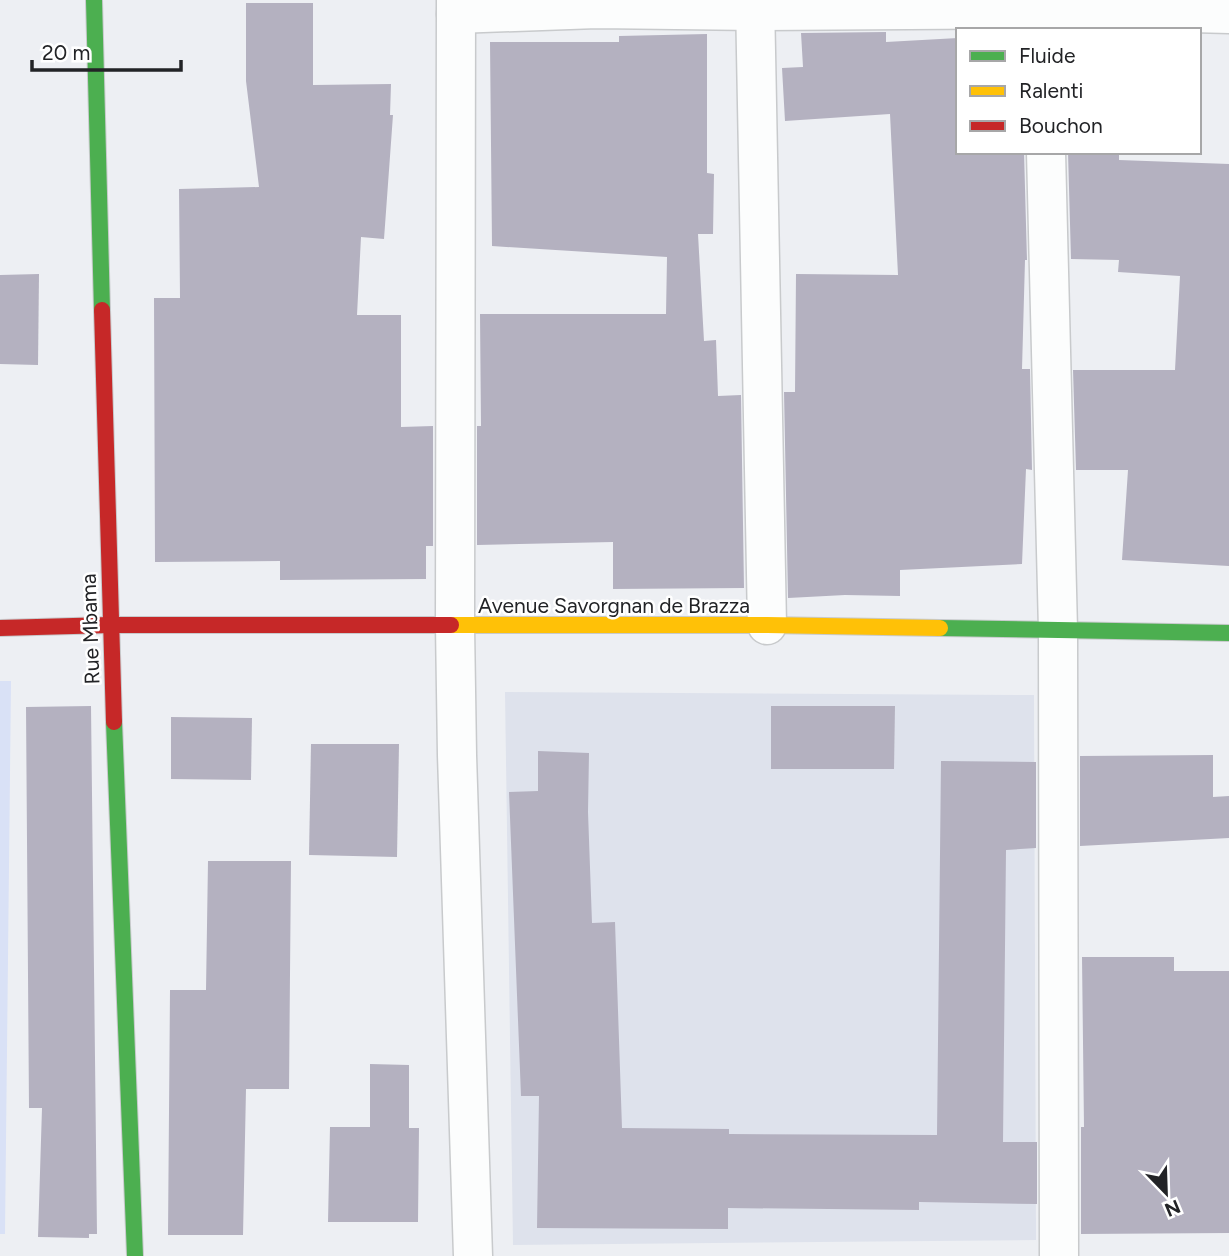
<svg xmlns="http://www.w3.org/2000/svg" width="1229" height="1256" font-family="Figtree,sans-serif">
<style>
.built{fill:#dee2ec}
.green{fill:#d9e1f6}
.building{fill:#b4b1c0}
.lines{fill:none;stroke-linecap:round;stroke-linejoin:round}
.street-casing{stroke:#c8cacc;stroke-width:41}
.fast-casing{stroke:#c8cacc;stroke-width:18}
.slow-casing{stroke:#c8cacc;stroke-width:18}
.jam-casing{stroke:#c8cacc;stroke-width:18}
.street{stroke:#fcfdfd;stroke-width:38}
.fast{stroke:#4caf50;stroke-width:16}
.slow{stroke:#ffc107;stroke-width:16}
.jam{stroke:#c62828;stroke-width:16}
.labels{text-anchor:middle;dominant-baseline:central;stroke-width:5;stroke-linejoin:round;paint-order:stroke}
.street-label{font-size:21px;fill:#222326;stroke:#fff}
</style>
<rect width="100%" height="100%" fill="#edeff3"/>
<polygon class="built" points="505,692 1034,695 1036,1240 513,1245"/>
<polygon class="green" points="0,681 11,681 5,1234 0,1234"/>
<g class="building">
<polygon points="246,3 313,3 313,85 391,84 390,115 393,115 384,239 361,237 357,315 401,315 401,427 433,426 433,546 426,546 426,579 280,580 280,561 155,562 154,298 180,298 179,189 259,187 246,81"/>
<polygon points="886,32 886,42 958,38 958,154 1024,152 1027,260 1025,260 1022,369 1030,369 1032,470 1026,469 1022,564 900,570 900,596 845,595 788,598 784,392 795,392 796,274 898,275 890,114 785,121 782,68 803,67 801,33"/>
<polygon points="707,34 707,173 714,174 713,234 698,234 704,341 716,340 718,396 741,395 744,588 613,589 613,542 477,545 477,426 481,426 480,314 666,314 667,257 492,246 490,42 619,42 619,36"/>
<polygon points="1068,152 1119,152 1119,160 1229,164 1229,566 1122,560 1128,470 1076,470 1073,370 1175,370 1180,276 1118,272 1119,260 1071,259"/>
<polygon points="39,274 38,365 0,364 0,275"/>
<polygon points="91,706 97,1234 89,1234 89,1238 38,1237 42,1108 29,1108 26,707"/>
<polygon points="771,706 895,706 894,769 771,769"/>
<polygon points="171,717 252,718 251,780 171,779"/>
<polygon points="311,744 399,744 397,857 309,855"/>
<polygon points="538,751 589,753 588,812 592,923 615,922 622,1128 729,1129 729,1134 937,1135 941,761 1036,762 1036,848 1006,850 1003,1142 1037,1142 1037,1204 919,1202 919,1210 728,1208 728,1229 537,1228 539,1096 521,1096 509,792 538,791"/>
<polygon points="1213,755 1213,797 1229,796 1229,838 1080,846 1080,756"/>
<polygon points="208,861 291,861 289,1089 246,1089 243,1235 168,1235 170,990 206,990"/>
<polygon points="1082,957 1174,957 1174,971 1229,971 1229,1233 1081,1234 1081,1127 1084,1127"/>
<polygon points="370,1064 409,1065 409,1128 419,1128 418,1222 328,1222 330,1127 370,1127"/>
</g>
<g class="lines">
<g class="street-casing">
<g id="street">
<polyline points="456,0 455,626 457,755 473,1256"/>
<polyline points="755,0 767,625"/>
<polyline points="456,14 597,9 755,11 1042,9 1229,14"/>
<polyline points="1046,152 1058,630 1059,1256"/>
</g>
</g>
<g class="fast-casing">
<g id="fast">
<polyline points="94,0 102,310"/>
<polyline points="940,628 1229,633"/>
<polyline points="114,722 135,1256"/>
</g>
</g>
<g class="slow-casing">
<polyline id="slow" points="451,625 767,625 940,628"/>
</g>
<g class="jam-casing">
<g id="jam">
<polyline points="102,310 114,722"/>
<polyline points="0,628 110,625 451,625"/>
</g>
</g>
<use href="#street" class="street"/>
<use href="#fast" class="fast"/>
<use href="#slow" class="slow"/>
<use href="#jam" class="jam"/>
</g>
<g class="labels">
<g class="street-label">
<text x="614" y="605">Avenue Savorgnan de Brazza</text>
<text transform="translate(90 629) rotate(-92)">Rue Mbama</text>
</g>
</g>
<rect x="956" y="28" width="245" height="126" fill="#ffffff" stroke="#a7a7a8" stroke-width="2"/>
<rect x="970" y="51" width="35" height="10" fill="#4caf50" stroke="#a7a7a8" stroke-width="2"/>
<text x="1019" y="63" font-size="21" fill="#222326">Fluide</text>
<rect x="970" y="86" width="35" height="10" fill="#ffc107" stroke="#a7a7a8" stroke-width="2"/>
<text x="1019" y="98" font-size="21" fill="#222326">Ralenti</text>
<rect x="970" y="121" width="35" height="10" fill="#c62828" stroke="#a7a7a8" stroke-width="2"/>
<text x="1019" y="133" font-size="21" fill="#222326">Bouchon</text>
<g transform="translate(1166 1193) rotate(157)" stroke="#ffffff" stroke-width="5" paint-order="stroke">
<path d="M0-5L12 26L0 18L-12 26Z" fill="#222326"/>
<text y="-10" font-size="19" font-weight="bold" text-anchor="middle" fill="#222326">N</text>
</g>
<path d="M32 60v10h149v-10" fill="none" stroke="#222326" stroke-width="3.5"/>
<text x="42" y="60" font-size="21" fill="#222326" stroke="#ffffff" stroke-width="5" paint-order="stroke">20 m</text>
</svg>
